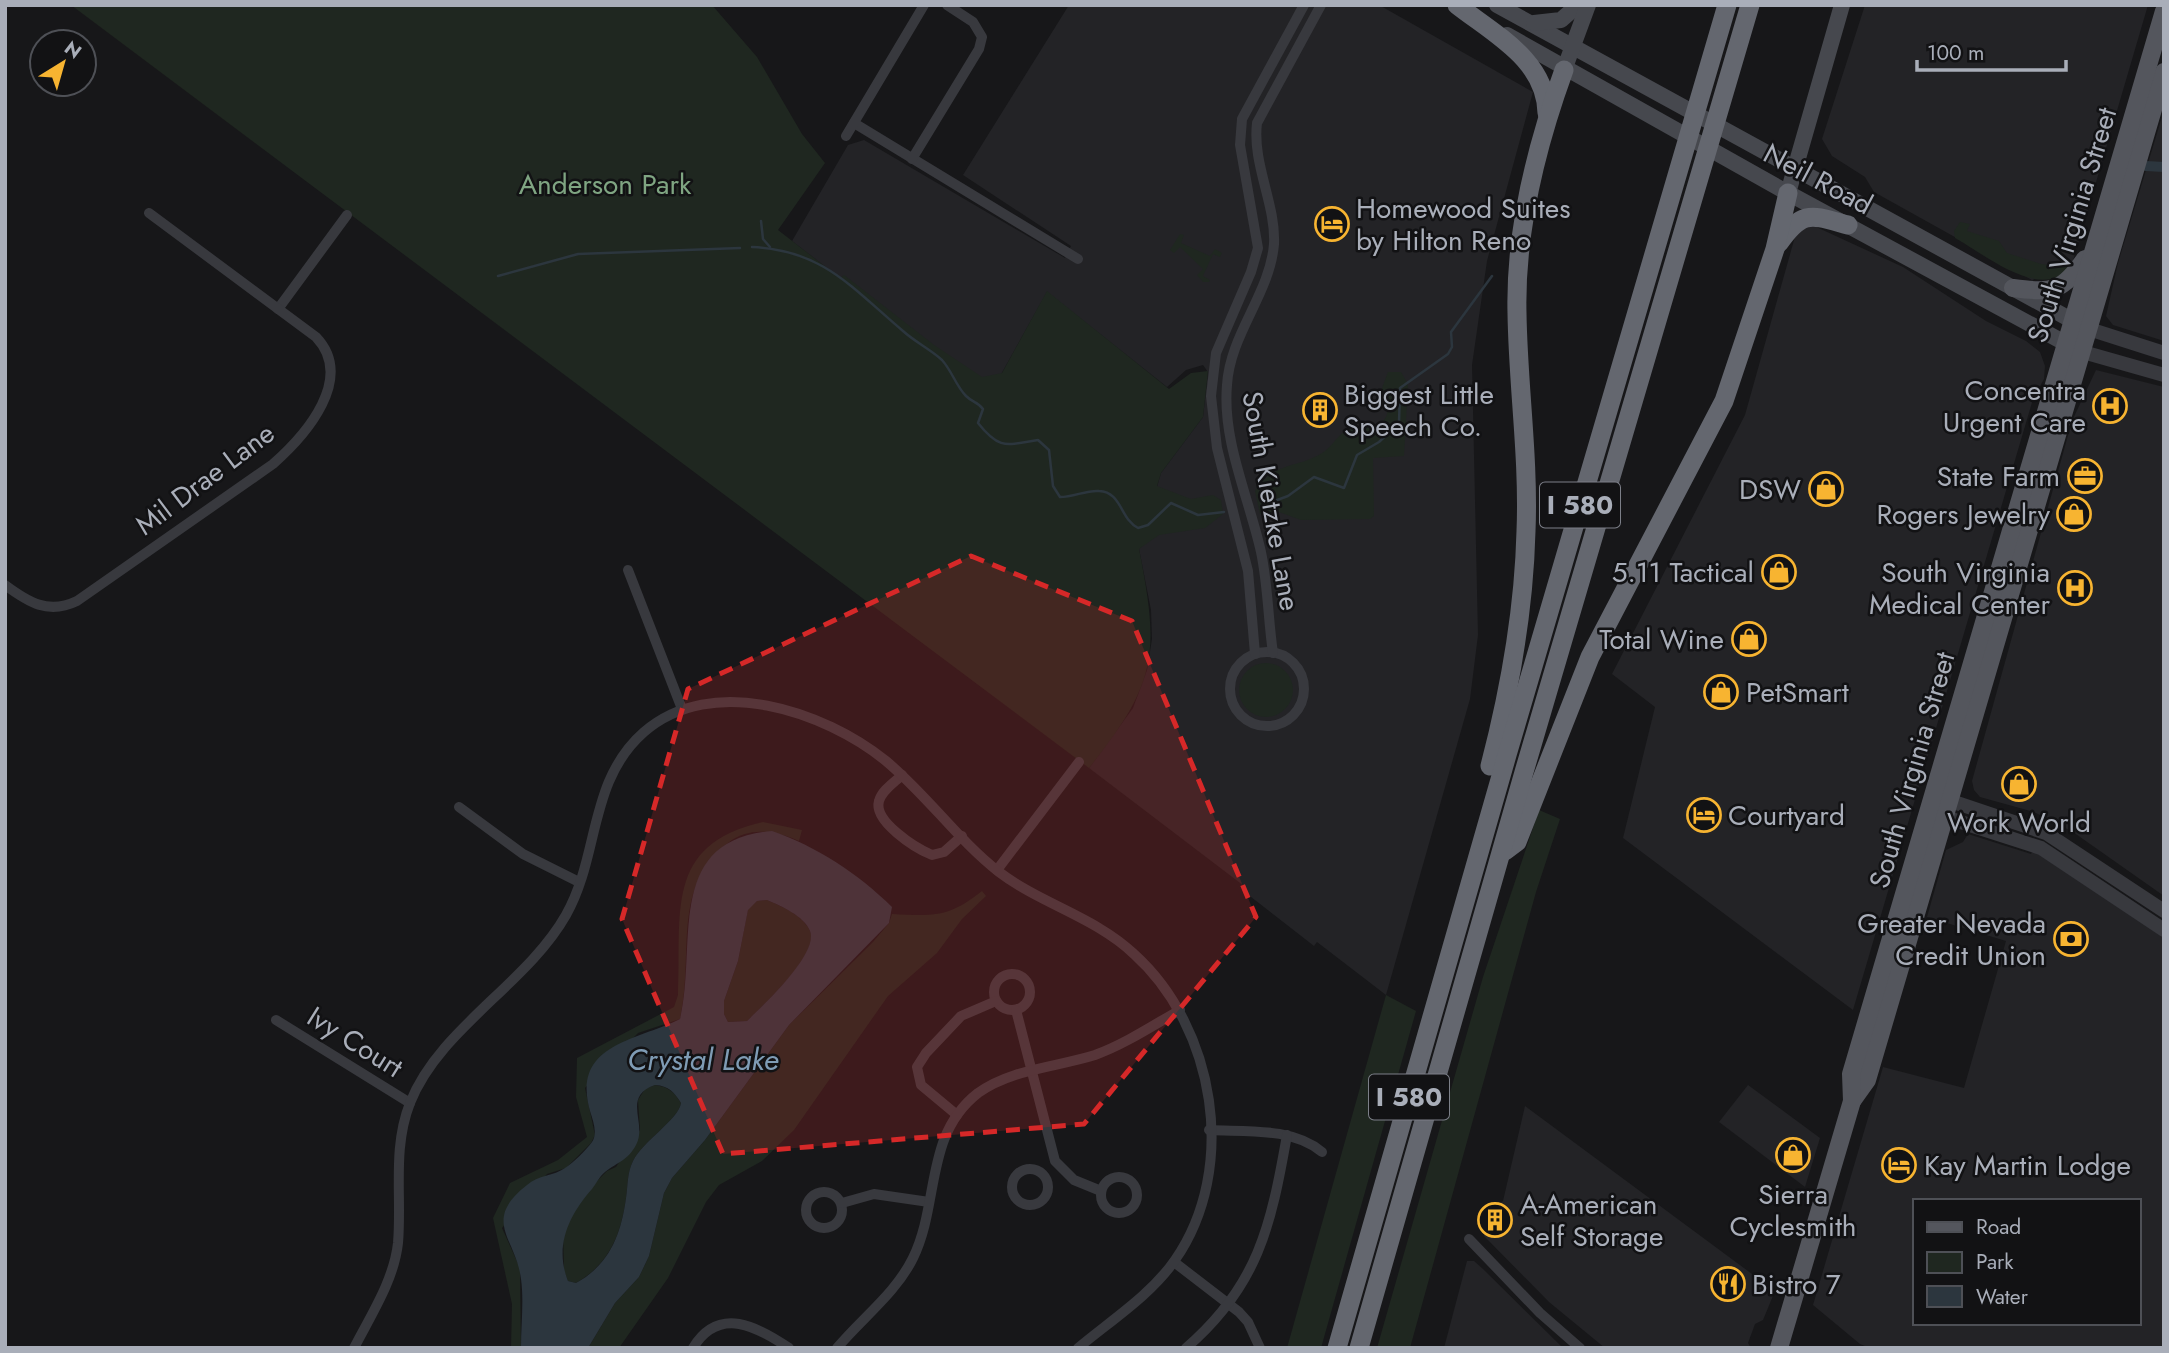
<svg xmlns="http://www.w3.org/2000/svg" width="2169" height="1353" font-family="Jost,sans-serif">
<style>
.built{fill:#232326;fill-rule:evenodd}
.green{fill:#1f2720}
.water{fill:#2c363e;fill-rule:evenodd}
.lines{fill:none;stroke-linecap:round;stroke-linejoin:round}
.stream{stroke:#2c363e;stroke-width:2.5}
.canal{stroke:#2c363e;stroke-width:10}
.minor{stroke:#38393e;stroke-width:10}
.tertiary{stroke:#38393e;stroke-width:14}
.secondary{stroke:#46484e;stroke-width:16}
.primary{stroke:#54565d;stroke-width:18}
.motorway{stroke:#64676f;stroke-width:19}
.marked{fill:#d62828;fill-opacity:0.2;stroke:#d62828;stroke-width:5;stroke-dasharray:14 9;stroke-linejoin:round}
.labels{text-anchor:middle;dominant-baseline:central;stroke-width:5;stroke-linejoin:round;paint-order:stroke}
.shield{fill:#121214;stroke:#7c7f88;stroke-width:2}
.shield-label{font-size:26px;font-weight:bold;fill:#a9aeb9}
.street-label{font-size:28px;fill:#a9aeb9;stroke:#121214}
.park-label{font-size:28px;fill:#7fa582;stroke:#121214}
.poi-label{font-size:28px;fill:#a9aeb9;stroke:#121214;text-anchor:end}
.water-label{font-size:30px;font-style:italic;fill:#7f9cb5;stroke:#121214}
</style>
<rect width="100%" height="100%" fill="#171719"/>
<g class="built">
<polygon points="1069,5 1379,5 1533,92 1487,261 1472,365 1478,635 1470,699 1386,995 1317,942 1314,946 1242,890 1244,886 1089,768 1133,708 1147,670 1152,639 1151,610 1139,549 1161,473 1203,417 1208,372 1203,365 1186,370 1167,387 1047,292 990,394 792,241 848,145 864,140 1065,258 1071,246 963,175"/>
<polygon points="1865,5 2148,5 2072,264 2032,280 1874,192 1865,177 1832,156 1822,139"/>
<polygon points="2164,110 2164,341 2113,325 2106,316 2118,263"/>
<polygon points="1812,225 1903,267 1986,321 2026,341 2040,352 2045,366 2044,379 2033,399 1853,1010 1623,838 1655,707 1612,674 1745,415 1796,233"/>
<polygon points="2096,370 2164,387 2164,896 2073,832 2034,812 1980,797 1974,790 1972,781 2072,421"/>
<path d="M1968,834L2031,854L2034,847L2164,932V1348H1870L1860,1344L1813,1305L1883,1067L1964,1088L2006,941L1927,917L1946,850L1963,842ZM1915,1201H2139V1323H1915Z"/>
<polygon points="1748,1085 1820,1138 1805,1187 1719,1122"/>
<polygon points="1525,1106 1775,1291 1763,1320 1755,1324 1748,1343 1751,1348 1605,1348 1549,1302 1484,1236 1490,1209 1503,1201"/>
<polygon points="1467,1261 1474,1261 1483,1269 1563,1348 1444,1348"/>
</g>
<g class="green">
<path d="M71,5H712L757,57L802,134L825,163L778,230L840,278L844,275L934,345L982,377L1002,373L1047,291L1169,389L1191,373L1208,371L1203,417L1161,473L1157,486L1191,499L1213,495L1221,500L1223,514L1205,528L1159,535L1139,549C1160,654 1157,683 1089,768Z"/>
<path d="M1960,222L1970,224L1967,231L1999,241L2007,253L2041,264L2056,266L2064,261L2072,264C2045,305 1986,255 1955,238L1954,231Z"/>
<polygon points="1180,234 1184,235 1181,243 1210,256 1215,249 1222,253 1220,257 1213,254 1203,276 1210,280 1209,282 1203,282 1197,275 1203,269 1180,247 1174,253 1170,250"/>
<path d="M1388,372H1401L1408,384L1404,456L1373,458L1374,516L1370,519L1301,520L1279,512L1260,514L1255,491C1275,460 1300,469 1325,451C1333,445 1340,432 1350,428C1354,426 1361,428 1366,427C1395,423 1388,408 1382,388Z"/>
<circle cx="1266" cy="690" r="27"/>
<polygon points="1539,810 1560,819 1536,892 1410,1348 1377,1348 1483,977"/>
<path d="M763,822L802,830L799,841C775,831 750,826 728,843C670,888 695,954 680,1019L638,1033L585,1088L595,1135L591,1143L566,1168L547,1174L502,1228L520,1268L521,1348H511L512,1304L493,1218L510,1183L558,1160L587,1137L576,1097L577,1058L674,1007L678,995C682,914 663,844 763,822Z"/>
<path d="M982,891L986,896L962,919L937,953L888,996L794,1130L762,1161L719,1185L706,1202L668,1278L619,1348H588L615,1303L639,1277L649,1256L664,1193L672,1178L705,1140L789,1025L873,942L889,923L892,914C934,916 948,918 982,891Z"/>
<path d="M767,900C781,906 803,915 810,931C820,954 762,1006 747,1021L728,1022L724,1014V1001L738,961L748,909L757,901Z"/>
<polygon points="1386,995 1416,1011 1321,1348 1287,1348"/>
<path d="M655,1085C669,1087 674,1092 681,1103C679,1119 642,1142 633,1161C627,1173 628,1185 626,1198C621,1235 609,1264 576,1283L568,1281L564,1271L563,1232L582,1196L607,1171L616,1167L640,1130L638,1100L645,1089Z"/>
</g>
<path class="water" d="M772,831C816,846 859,874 892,907L889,923L789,1025L705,1140L672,1178L664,1193L649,1256L639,1277L615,1303L588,1348H521C521,1325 524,1301 521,1279C516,1238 481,1221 527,1185C538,1175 554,1176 565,1168C573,1163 586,1150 592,1142C598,1133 593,1121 590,1111C571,1044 636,1041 680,1019C698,945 663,840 772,831ZM767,900C781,906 804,916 810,931C819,954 762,1006 747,1021L728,1022L724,1014V1001L738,961L748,910L757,901ZM655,1085C669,1086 674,1092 681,1103C679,1119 642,1142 633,1161C627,1173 628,1185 626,1198C621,1235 609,1265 576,1283L568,1281C554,1246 569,1215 592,1189C596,1184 599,1177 605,1172C618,1162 628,1160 636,1145C648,1123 621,1097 655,1085Z"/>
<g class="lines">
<g class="stream">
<polyline points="761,221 763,239 770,247"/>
<path d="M752,247C823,250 852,288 903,331C915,342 930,349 942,360C952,371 956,386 966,396C972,402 978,402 983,409L978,423C1001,452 1008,444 1038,440L1049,450L1053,486L1060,497C1074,497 1086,490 1099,491C1122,492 1120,519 1138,528L1148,525L1171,503L1198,515L1224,512"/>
<polyline points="498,276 578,254 740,248"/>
<polyline points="1261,506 1288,496 1314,477 1344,488 1357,455 1379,442 1399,423 1400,388 1448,354 1452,347 1451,332 1492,276"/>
</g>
<polyline class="canal" points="2146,166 2164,167"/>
<g class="minor">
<polyline points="854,123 1078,259"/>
<polyline points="846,136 924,5"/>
<polyline points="912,159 979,49 982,37 973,22 947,5"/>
<polyline points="278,309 347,215"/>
<polyline points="628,570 682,709"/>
<path d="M5,585C28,602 48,615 77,601L273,464C307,434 355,378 316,337L149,213"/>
<circle cx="1267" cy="689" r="37"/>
<path d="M1273,653C1268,619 1268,585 1261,552C1249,498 1222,441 1227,385C1230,334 1270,294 1274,244C1276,204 1252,164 1257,123L1321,5"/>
<polyline points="1255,654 1248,571 1217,448 1211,396 1216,353 1251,272 1258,248 1240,145 1242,119 1304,5"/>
<path d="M902,775C895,782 882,790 879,801C873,821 915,848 932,855L944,852L962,836"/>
<polyline points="459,807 523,854 579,882"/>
<polyline points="997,870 1079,762"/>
<circle cx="1012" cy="992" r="18"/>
<polyline points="1016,1010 1055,1161 1074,1180 1101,1191"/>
<polyline points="276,1020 410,1103"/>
<polyline points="957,1115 921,1085 917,1067 926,1053 961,1016 996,1001"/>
<path d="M1209,1130C1246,1132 1292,1127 1322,1152"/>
<circle cx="1030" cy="1187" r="18"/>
<circle cx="1119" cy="1195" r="18"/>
<circle cx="824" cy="1210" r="18"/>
<polyline points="842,1203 874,1194 929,1202"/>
<polyline points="1469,1239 1540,1313 1580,1348"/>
<polyline points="1174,1262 1239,1312 1248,1322 1260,1348"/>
<path d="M354,1348C371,1315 394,1280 398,1243C402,1196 392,1149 410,1103C439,1029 527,984 566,915C600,855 588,781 644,732C712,673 824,711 886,761C927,795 958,840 999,872C1041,904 1095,917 1134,954C1215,1027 1239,1168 1175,1260C1151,1295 1110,1321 1078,1348"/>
<path d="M693,1348C719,1305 758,1327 789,1348"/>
<path d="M837,1348C862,1318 896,1293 913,1258C940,1203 924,1135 978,1093C1011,1069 1057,1067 1095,1055C1125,1044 1152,1026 1180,1010"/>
<path d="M1186,1348C1258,1286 1271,1226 1287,1135"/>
</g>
<g class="tertiary">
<polyline points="2089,329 2164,353"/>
<polyline points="2083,352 2164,375"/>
<polyline points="1939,797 2046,833 2164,911"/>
<polyline points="1936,814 2041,848 2164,930"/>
</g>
<g class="secondary">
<polyline points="1497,5 2084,327"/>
<polyline points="1534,23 1561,20 1578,5"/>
<polyline points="1507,35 1788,193 2076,349"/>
<polyline points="1564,70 1588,5"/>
<polyline points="1788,193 1842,5"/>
</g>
<g class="primary">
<path d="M2013,288C2053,293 2062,292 2085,259"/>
<polyline points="1852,1101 1867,1080 2164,72"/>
<polyline points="1779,1348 1852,1101 1851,1074 2164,11"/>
</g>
<g class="motorway">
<path d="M1457,5C1494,34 1546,60 1547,113"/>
<path d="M1779,243C1803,209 1811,215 1848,225"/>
<path d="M1490,766C1510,689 1524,611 1526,531C1529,458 1518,386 1517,313C1515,231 1536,147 1564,70"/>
<polyline points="1505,851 1517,842 1590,657 1724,401 1775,249 1788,193"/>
<polyline points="1337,1348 1507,755 1727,5"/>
<polyline points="1359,1348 1524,772 1750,5"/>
</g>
</g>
<path class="marked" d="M971,556L1132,621L1256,917L1084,1124L723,1154L622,919L688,689Z"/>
<defs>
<g id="hotel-ring" transform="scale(1.75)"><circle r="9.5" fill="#121214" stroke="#f7b431" stroke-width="1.5"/><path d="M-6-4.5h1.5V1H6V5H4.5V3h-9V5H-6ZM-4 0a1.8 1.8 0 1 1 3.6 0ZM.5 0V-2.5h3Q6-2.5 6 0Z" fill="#f7b431"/></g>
<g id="hospital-ring" transform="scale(1.75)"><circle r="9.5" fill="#121214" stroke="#f7b431" stroke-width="1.5"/><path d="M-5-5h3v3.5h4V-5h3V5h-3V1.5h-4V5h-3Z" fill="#f7b431"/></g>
<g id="building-ring" transform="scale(1.75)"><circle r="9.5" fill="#121214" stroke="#f7b431" stroke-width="1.5"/><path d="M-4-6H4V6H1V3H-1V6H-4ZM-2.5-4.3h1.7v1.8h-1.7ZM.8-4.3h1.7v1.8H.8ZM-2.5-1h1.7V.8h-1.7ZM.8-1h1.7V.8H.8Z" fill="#f7b431"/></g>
<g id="office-ring" transform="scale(1.75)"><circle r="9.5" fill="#121214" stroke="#f7b431" stroke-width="1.5"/><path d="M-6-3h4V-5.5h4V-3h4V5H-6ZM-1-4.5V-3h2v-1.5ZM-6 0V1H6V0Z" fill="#f7b431"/></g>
<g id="shop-ring" transform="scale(1.75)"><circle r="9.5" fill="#121214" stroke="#f7b431" stroke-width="1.5"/><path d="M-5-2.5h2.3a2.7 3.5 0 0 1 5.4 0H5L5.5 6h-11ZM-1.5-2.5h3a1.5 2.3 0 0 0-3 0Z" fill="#f7b431"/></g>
<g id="bank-ring" transform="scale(1.75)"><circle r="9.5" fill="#121214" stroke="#f7b431" stroke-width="1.5"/><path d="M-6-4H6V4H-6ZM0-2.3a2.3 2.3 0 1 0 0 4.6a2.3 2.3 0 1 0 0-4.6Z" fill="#f7b431"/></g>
<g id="restaurant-ring" transform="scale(1.75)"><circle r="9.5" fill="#121214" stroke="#f7b431" stroke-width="1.5"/><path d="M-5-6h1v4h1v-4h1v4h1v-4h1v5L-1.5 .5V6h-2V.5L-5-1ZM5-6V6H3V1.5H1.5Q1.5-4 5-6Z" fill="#f7b431"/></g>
</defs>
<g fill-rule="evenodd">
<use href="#hotel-ring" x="1332" y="224"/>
<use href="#hospital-ring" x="2110" y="406"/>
<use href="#building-ring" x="1320" y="410"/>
<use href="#office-ring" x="2085" y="476"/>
<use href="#shop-ring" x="1826" y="489"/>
<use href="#shop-ring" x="2074" y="514"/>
<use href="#shop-ring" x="1779" y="572"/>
<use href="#hospital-ring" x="2075" y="588"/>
<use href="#shop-ring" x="1749" y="639"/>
<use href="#shop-ring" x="1721" y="692"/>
<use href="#shop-ring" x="2019" y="784"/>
<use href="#hotel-ring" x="1704" y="815"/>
<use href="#bank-ring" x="2071" y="939"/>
<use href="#shop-ring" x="1793" y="1155"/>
<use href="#hotel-ring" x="1899" y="1165"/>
<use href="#building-ring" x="1495" y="1220"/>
<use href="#restaurant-ring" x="1728" y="1284"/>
</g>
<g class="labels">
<g class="shield">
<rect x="1540" y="482.5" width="80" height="45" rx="5"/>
<rect x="1369" y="1074.5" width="80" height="45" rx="5"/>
</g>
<g class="shield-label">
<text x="1580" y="505">I 580</text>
<text x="1409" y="1097">I 580</text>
</g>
<g class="street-label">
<text transform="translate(1818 179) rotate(28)">Neil Road</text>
<text transform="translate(2072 225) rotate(-73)">South Virginia Street</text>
<text transform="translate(205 479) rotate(-37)">Mil Drae Lane</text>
<text transform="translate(1271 501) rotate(80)">South Kietzke Lane</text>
<text transform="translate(1912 770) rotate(-74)">South Virginia Street</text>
<text transform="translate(355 1042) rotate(32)">Ivy Court</text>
</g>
<g class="park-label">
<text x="605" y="184">Anderson Park</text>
</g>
<g class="poi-label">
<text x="1356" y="208" text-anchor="start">Homewood Suites<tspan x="1356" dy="32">by Hilton Reno</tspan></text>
<text x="2086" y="390">Concentra<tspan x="2086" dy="32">Urgent Care</tspan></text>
<text x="1344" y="394" text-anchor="start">Biggest Little<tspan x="1344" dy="32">Speech Co.</tspan></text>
<text x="2060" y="476">State Farm</text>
<text x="1801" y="489">DSW</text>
<text x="2050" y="514">Rogers Jewelry</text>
<text x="1754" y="572">5.11 Tactical</text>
<text x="2050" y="572">South Virginia<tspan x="2050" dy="32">Medical Center</tspan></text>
<text x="1724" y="639">Total Wine</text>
<text x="1746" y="692" text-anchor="start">PetSmart</text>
<text x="1728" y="815" text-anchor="start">Courtyard</text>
<text x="2019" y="822" text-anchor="middle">Work World</text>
<text x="2046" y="923">Greater Nevada<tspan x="2046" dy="32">Credit Union</tspan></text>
<text x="1924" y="1165" text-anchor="start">Kay Martin Lodge</text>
<text x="1793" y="1194" text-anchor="middle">Sierra<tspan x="1793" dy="32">Cyclesmith</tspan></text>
<text x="1520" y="1204" text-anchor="start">A-American<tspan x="1520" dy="32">Self Storage</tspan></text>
<text x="1752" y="1284" text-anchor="start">Bistro 7</text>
</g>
<g class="water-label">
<text x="703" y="1059">Crystal Lake</text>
</g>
</g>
<rect width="2169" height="1353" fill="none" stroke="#a9aeb9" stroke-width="14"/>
<rect x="1913" y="1199" width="228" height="126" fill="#121214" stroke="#4e5056" stroke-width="2"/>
<rect x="1927" y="1222" width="35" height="10" fill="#54565d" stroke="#4e5056" stroke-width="2"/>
<text x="1976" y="1234" font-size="21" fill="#a9aeb9">Road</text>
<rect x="1927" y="1252" width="35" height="21" fill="#1f2720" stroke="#4e5056" stroke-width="2"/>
<text x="1976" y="1269" font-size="21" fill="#a9aeb9">Park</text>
<rect x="1927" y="1286" width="35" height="21" fill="#2c363e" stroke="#4e5056" stroke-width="2"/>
<text x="1976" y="1304" font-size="21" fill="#a9aeb9">Water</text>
<g transform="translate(63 63) rotate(37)"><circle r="33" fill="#121214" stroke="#4e5056" stroke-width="2"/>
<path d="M0-5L12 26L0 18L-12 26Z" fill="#f7b431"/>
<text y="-10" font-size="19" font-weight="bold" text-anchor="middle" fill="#a9aeb9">N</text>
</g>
<path d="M1917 60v10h149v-10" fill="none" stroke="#a9aeb9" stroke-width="3.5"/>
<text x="1927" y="60" font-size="21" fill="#a9aeb9" stroke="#121214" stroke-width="5" paint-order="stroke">100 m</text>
</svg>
